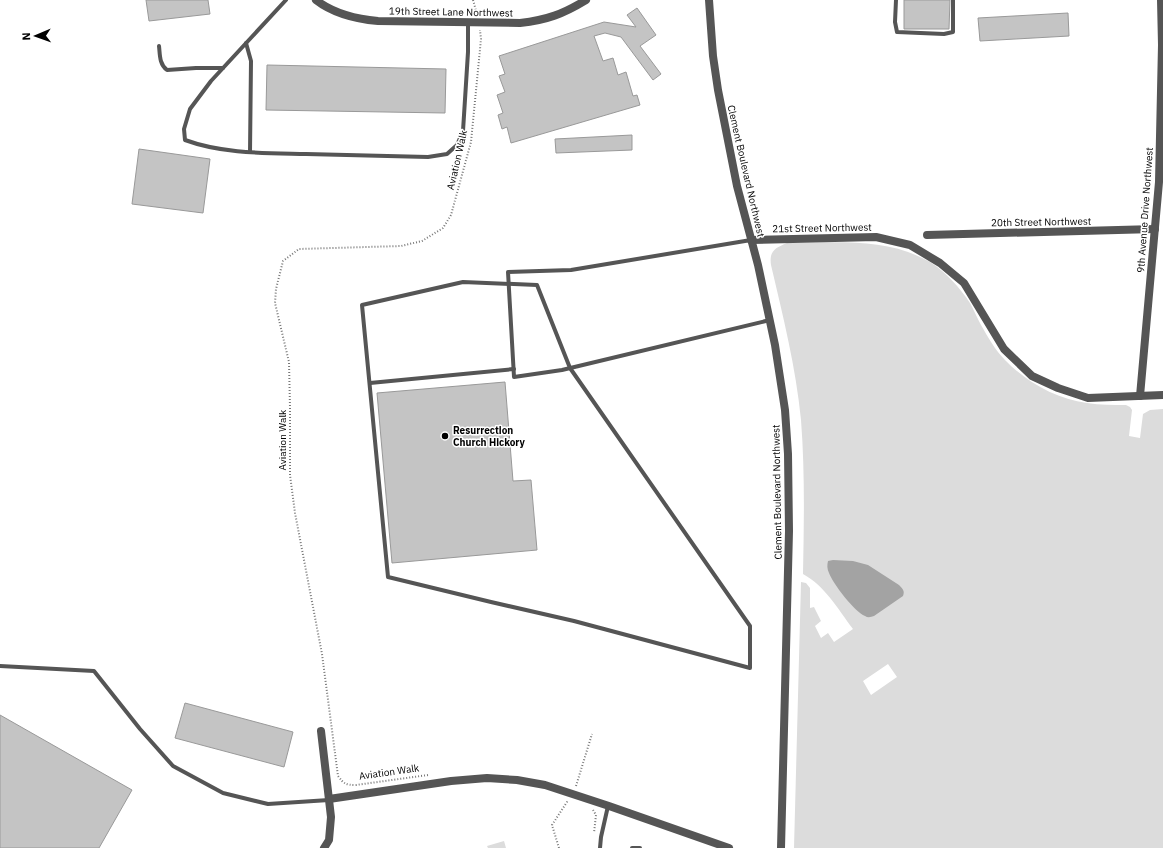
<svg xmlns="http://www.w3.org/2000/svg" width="1163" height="848" font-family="'IBM Plex Sans',sans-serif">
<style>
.green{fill:#dcdcdc;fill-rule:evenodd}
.water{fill:#a3a3a3}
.building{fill:#c4c4c4;stroke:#999}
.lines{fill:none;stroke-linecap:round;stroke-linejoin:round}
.path{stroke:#777;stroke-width:2;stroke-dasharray:1 2;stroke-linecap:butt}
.service{stroke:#555;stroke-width:4}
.minor{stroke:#555;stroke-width:8}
.tertiary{stroke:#555;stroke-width:8}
.poi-dot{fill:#000;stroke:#fff;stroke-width:1.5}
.labels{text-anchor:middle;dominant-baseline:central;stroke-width:3;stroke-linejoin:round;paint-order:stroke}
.street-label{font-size:10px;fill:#000;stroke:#fff}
.poi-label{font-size:10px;font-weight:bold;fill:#000;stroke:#fff;text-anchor:start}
</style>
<rect width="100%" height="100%" fill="#fff"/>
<g class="green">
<path d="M787,243C836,243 886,237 930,262C946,272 960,288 970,303C974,310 977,318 981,325C988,337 995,350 1005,360C1026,382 1056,399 1087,403C1100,405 1113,405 1126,405L1130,407L1132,410L1129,436L1140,438L1143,414L1150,410L1163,409V848H794L801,582L806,583L810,588V608L814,607L821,621L815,626L821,638L828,633L834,642L853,629C838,609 825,586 803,574C804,523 805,471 801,420C796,368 783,316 771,265C769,251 775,248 787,243ZM888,664L897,677L871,695L863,681Z"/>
<polygon points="504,841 506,848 488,848 487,846"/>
</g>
<path class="water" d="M833,560L853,561L868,565L899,585C903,589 905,591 903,596L874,616C871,617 868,618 865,616C855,612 833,584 829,573C827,569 827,565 828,561Z"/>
<g class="building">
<polygon points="146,0 208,0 210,14 149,21"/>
<polygon points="904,0 950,0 949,29 904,29"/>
<polygon points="637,8 656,35 640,46 661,74 653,80 621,37 605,33 594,36 603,61 613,58 618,75 626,72 633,96 637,95 640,105 511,143 507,127 502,129 498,115 503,113 497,95 505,92 499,76 505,74 499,56 604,22 636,27 627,15"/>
<polygon points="1068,13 1069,36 980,41 978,18"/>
<polygon points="267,65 446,69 445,113 266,110"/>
<polygon points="632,135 632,150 556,153 555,139"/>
<polygon points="139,149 210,159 203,213 132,204"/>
<polygon points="505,382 513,481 531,480 537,550 392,563 377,393"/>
<polygon points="185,703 293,732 284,767 175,738"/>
<polygon points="0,715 132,790 99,848 0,848"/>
</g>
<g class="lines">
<g class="path">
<polyline points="473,0 477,14"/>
<path d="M428,775L356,785C346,785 344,784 338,776L322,654L295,513L290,475V408L289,362L275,303L276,289L283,261L299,249L401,246L422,241L443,228L451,215L471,142L481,39L480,30"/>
<polyline points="576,786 592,734"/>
<polyline points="593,810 596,815 594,833"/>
<polyline points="559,848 552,825 567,802 568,802"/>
</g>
<g class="service">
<path d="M286,0L211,81L190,109L184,129L185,140C223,154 266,153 306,154C347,155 388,156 428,157L447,154L457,145L463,131L468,52V22"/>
<polyline points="896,0 895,22 897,32 944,34 953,32 953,0"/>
<polyline points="246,43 251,61 250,152"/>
<path d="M159,46C160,54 159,64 167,70L196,68H223"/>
<polyline points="751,240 571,270 508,272 514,377 562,370 770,320"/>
<polygon points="463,282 537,285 570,368 750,626 750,668 574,621 491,602 388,577 362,305"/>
<polyline points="370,383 514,369"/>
<polyline points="0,666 94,671 140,729 173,766 223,793 268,804 329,800"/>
<polyline points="600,848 601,837 608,806"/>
<polyline points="632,848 640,848"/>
</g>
<g class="minor">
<path d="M316,0C334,14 356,19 378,21L520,23C547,20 563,14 586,0"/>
<polyline points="927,235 1155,229"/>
<polyline points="751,240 876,237 910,245 940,263 964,283 1004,349 1032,376 1058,388 1088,398 1163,395"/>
<polyline points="1140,396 1159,182 1162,45 1161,0"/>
<polyline points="321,731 331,817 329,840 324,848"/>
<polyline points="329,799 451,781 487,778 517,780 545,785 609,806 729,848"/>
</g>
<polyline class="tertiary" points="709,0 713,56 718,90 737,186 758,265 775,345 785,410 788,454 789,531 781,848"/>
</g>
<circle class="poi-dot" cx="445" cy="436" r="4"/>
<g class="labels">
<g class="street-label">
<text transform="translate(451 12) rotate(1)">19th Street Lane Northwest</text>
<text transform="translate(457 160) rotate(-77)">Aviation Walk</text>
<text transform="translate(746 171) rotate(77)">Clement Boulevard Northwest</text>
<text transform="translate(1145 210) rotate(-86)">9th Avenue Drive Northwest</text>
<text transform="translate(1041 222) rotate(-1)">20th Street Northwest</text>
<text transform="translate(822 228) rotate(-1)">21st Street Northwest</text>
<text transform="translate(282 440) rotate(-90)">Aviation Walk</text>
<text transform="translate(777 492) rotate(-91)">Clement Boulevard Northwest</text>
<text transform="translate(389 772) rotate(-8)">Aviation Walk</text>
</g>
<g class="poi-label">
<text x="453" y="430">Resurrection<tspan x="453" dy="12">Church Hickory</tspan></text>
</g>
</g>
<g transform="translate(36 36) rotate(268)" stroke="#ffffff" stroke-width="3" paint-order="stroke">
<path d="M0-3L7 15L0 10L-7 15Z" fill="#000000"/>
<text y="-6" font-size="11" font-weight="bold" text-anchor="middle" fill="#000000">N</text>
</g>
</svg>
